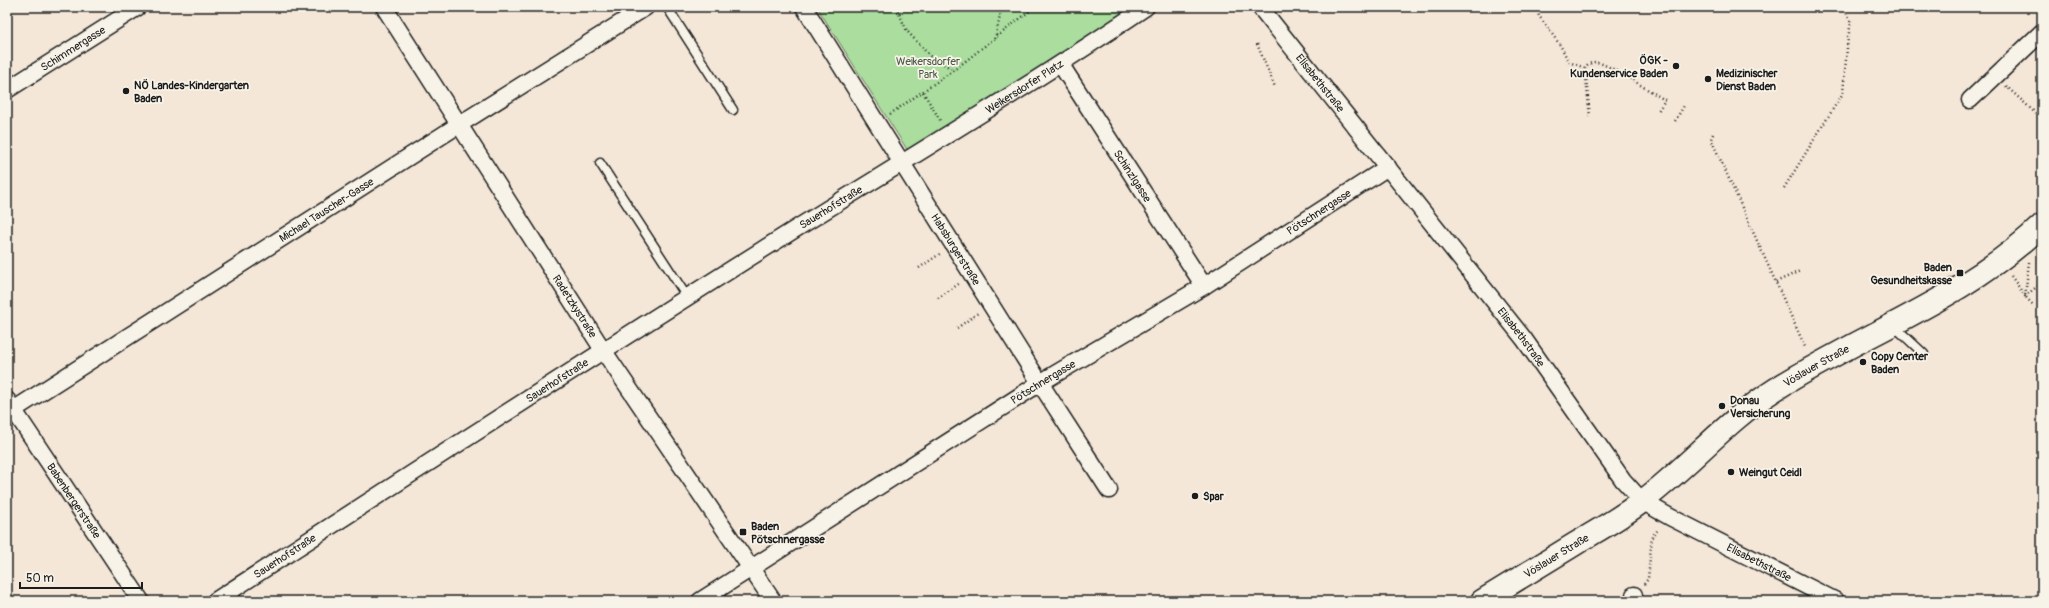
<svg xmlns="http://www.w3.org/2000/svg" width="2049" height="608" font-family="Pangolin,sans-serif">
<style>
.green{fill:#aadd9e;stroke:#637c5d}
.lines{fill:none;stroke-linecap:round;stroke-linejoin:round}
.lane-casing{stroke:#1c1c1c;stroke-width:11}
.street-casing{stroke:#1c1c1c;stroke-width:19}
.secondary-casing{stroke:#1c1c1c;stroke-width:25}
.path{stroke:#1c1c1c;stroke-width:2.5;stroke-dasharray:1 3;stroke-linecap:butt}
.lane{stroke:#f7f3e8;stroke-width:8}
.street{stroke:#f7f3e8;stroke-width:16}
.secondary{stroke:#f7f3e8;stroke-width:22}
.poi-dot{fill:#1c1c1c;stroke:#f7f3e8;stroke-width:1.5}
.labels{text-anchor:middle;dominant-baseline:central;stroke-width:3.5;stroke-linejoin:round;paint-order:stroke}
.street-label{font-size:11px;fill:#1c1c1c;stroke:#f7f3e8}
.poi-label{font-size:11px;font-weight:bold;fill:#1c1c1c;stroke:#f7f3e8;text-anchor:start}
.park-label{font-size:11px;fill:#475643;stroke:#f7f3e8}
</style>
<rect width="100%" height="100%" fill="#f4e7d8"/>
<filter id="ink" filterUnits="userSpaceOnUse"><feTurbulence type="fractalNoise" baseFrequency=".025" numOctaves="2"/><feDisplacementMap in="SourceGraphic" scale="8" xChannelSelector="R" yChannelSelector="G"/><feConvolveMatrix kernelMatrix="1 2 1 2 8 2 1 2 1" color-interpolation-filters="sRGB"/></filter>
<g filter="url(#ink)">
<polygon class="green" points="817,7 1136,7 908,151"/>
<g class="lines">
<g class="lane-casing">
<g id="lane">
<polyline points="667,7 733,110"/>
<polyline points="600,163 687,297"/>
<polyline points="1894,326 1924,354"/>
</g>
</g>
<g class="street-casing">
<g id="street">
<path id="s1" d="M384,7L603,350L773,601"/>
<path id="s2" d="M804,7L1040,383L1109,490"/>
<path id="s3" d="M1260,7L1524,339L1623,480L1642,501L1670,517L1836,601"/>
<path id="s4" d="M1061,65L1204,286"/>
<path id="s5" d="M7,90L138,7"/>
<polyline points="1970,100 2042,32"/>
<path id="s6" d="M7,400L141,601"/>
<path id="s7" d="M7,414L460,124L646,7"/>
<path id="s8" d="M215,601C397,483 579,365 762,250C890,169 1021,92 1146,7"/>
<path id="s9" d="M700,601L1040,383L1204,286L1388,167"/>
<polyline points="1634,601 1634,595"/>
</g>
</g>
<g class="secondary-casing">
<g id="secondary">
<path id="s10" d="M1482,601C1513,582 1544,563 1575,544C1598,530 1622,517 1644,500C1690,465 1727,420 1776,389C1864,333 1966,298 2042,225"/>
</g>
</g>
<g class="path">
<polyline points="896,7 907,31 930,56 954,70"/>
<polyline points="1536,7 1539,16 1560,45 1569,62 1585,68"/>
<polyline points="995,39 1002,7"/>
<polyline points="1257,44 1275,87"/>
<polyline points="2006,86 2042,119"/>
<polyline points="923,92 940,120"/>
<polyline points="890,114 954,70 1035,7"/>
<path d="M1590,117L1585,68C1588,65 1591,62 1596,62C1609,64 1651,92 1665,100L1658,111"/>
<polyline points="1675,121 1685,104"/>
<polyline points="1713,134 1711,139 1806,349"/>
<polyline points="1784,188 1843,93 1848,37 1851,23 1847,14 1847,7"/>
<polyline points="2029,262 2025,296 2033,305"/>
<polyline points="919,268 941,253"/>
<polyline points="2011,276 2025,296 2038,286"/>
<polyline points="1776,282 1800,271"/>
<polyline points="938,298 960,283"/>
<polyline points="957,328 978,313"/>
<polyline points="1644,584 1648,579 1652,536 1659,529"/>
</g>
<use href="#lane" class="lane"/>
<use href="#street" class="street"/>
<use href="#secondary" class="secondary"/>
</g>
</g>
<g class="poi-dot">
<circle cx="1676" cy="66" r="4"/>
<circle cx="1708" cy="79" r="4"/>
<circle cx="126" cy="91" r="4"/>
<rect x="1956" y="269" width="8" height="8" rx="2"/>
<circle cx="1863" cy="362" r="4"/>
<circle cx="1722" cy="406" r="4"/>
<circle cx="1731" cy="472" r="4"/>
<circle cx="1195" cy="496" r="4"/>
<rect x="739" y="528" width="8" height="8" rx="2"/>
</g>
<g class="labels">
<g class="street-label">
<text stroke="none"><textPath href="#s5" startOffset="78">Schimmergasse</textPath></text>
<text stroke="none"><textPath href="#s3" startOffset="97">Elisabethstraße</textPath></text>
<text stroke="none"><textPath href="#s8" startOffset="959">Weikersdorfer Platz</textPath></text>
<text stroke="none"><textPath href="#s4" startOffset="132">Schinzlgasse</textPath></text>
<text stroke="none"><textPath href="#s8" startOffset="731">Sauerhofstraße</textPath></text>
<text stroke="none"><textPath href="#s7" startOffset="379">Michael Tauscher-Gasse</textPath></text>
<text stroke="none"><textPath href="#s9" startOffset="731">Pötschnergasse</textPath></text>
<text stroke="none"><textPath href="#s2" startOffset="286">Habsburgerstraße</textPath></text>
<text stroke="none"><textPath href="#s1" startOffset="355">Radetzkystraße</textPath></text>
<text stroke="none"><textPath href="#s3" startOffset="421">Elisabethstraße</textPath></text>
<text stroke="none"><textPath href="#s10" startOffset="410">Vöslauer Straße</textPath></text>
<text stroke="none"><textPath href="#s8" startOffset="407">Sauerhofstraße</textPath></text>
<text stroke="none"><textPath href="#s9" startOffset="407">Pötschnergasse</textPath></text>
<text stroke="none"><textPath href="#s6" startOffset="121">Babenbergerstraße</textPath></text>
<text stroke="none"><textPath href="#s8" startOffset="83">Sauerhofstraße</textPath></text>
<text stroke="none"><textPath href="#s10" startOffset="87">Vöslauer Straße</textPath></text>
<text stroke="none"><textPath href="#s3" startOffset="757">Elisabethstraße</textPath></text>
</g>
<g class="poi-label">
<text x="1668" y="60" text-anchor="end">ÖGK -<tspan x="1668" dy="13">Kundenservice Baden</tspan></text>
<text x="1716" y="73">Medizinischer<tspan x="1716" dy="13">Dienst Baden</tspan></text>
<text x="134" y="85">NÖ Landes-Kindergarten<tspan x="134" dy="13">Baden</tspan></text>
<text x="1952" y="267" text-anchor="end">Baden<tspan x="1952" dy="13">Gesundheitskasse</tspan></text>
<text x="1871" y="356">Copy Center<tspan x="1871" dy="13">Baden</tspan></text>
<text x="1730" y="400">Donau<tspan x="1730" dy="13">Versicherung</tspan></text>
<text x="1739" y="472">Weingut Ceidl</text>
<text x="1203" y="496">Spar</text>
<text x="751" y="526">Baden<tspan x="751" dy="13">Pötschnergasse</tspan></text>
</g>
<g class="park-label">
<text x="928" y="61">Weikersdorfer<tspan x="928" dy="13">Park</tspan></text>
</g>
</g>
<rect width="2049" height="608" fill="none" stroke="#f7f3e8" stroke-width="24"/>
<rect x="12" y="12" width="2025" height="584" fill="none" stroke="#1c1c1c" stroke-width="1.5" filter="url(#ink)"/>
<path d="M20 582v6h122v-6" fill="none" stroke="#1c1c1c" stroke-width="2"/>
<text x="26" y="582" font-size="12" fill="#1c1c1c" stroke="#f7f3e8" stroke-width="3" paint-order="stroke">50 m</text>
</svg>
